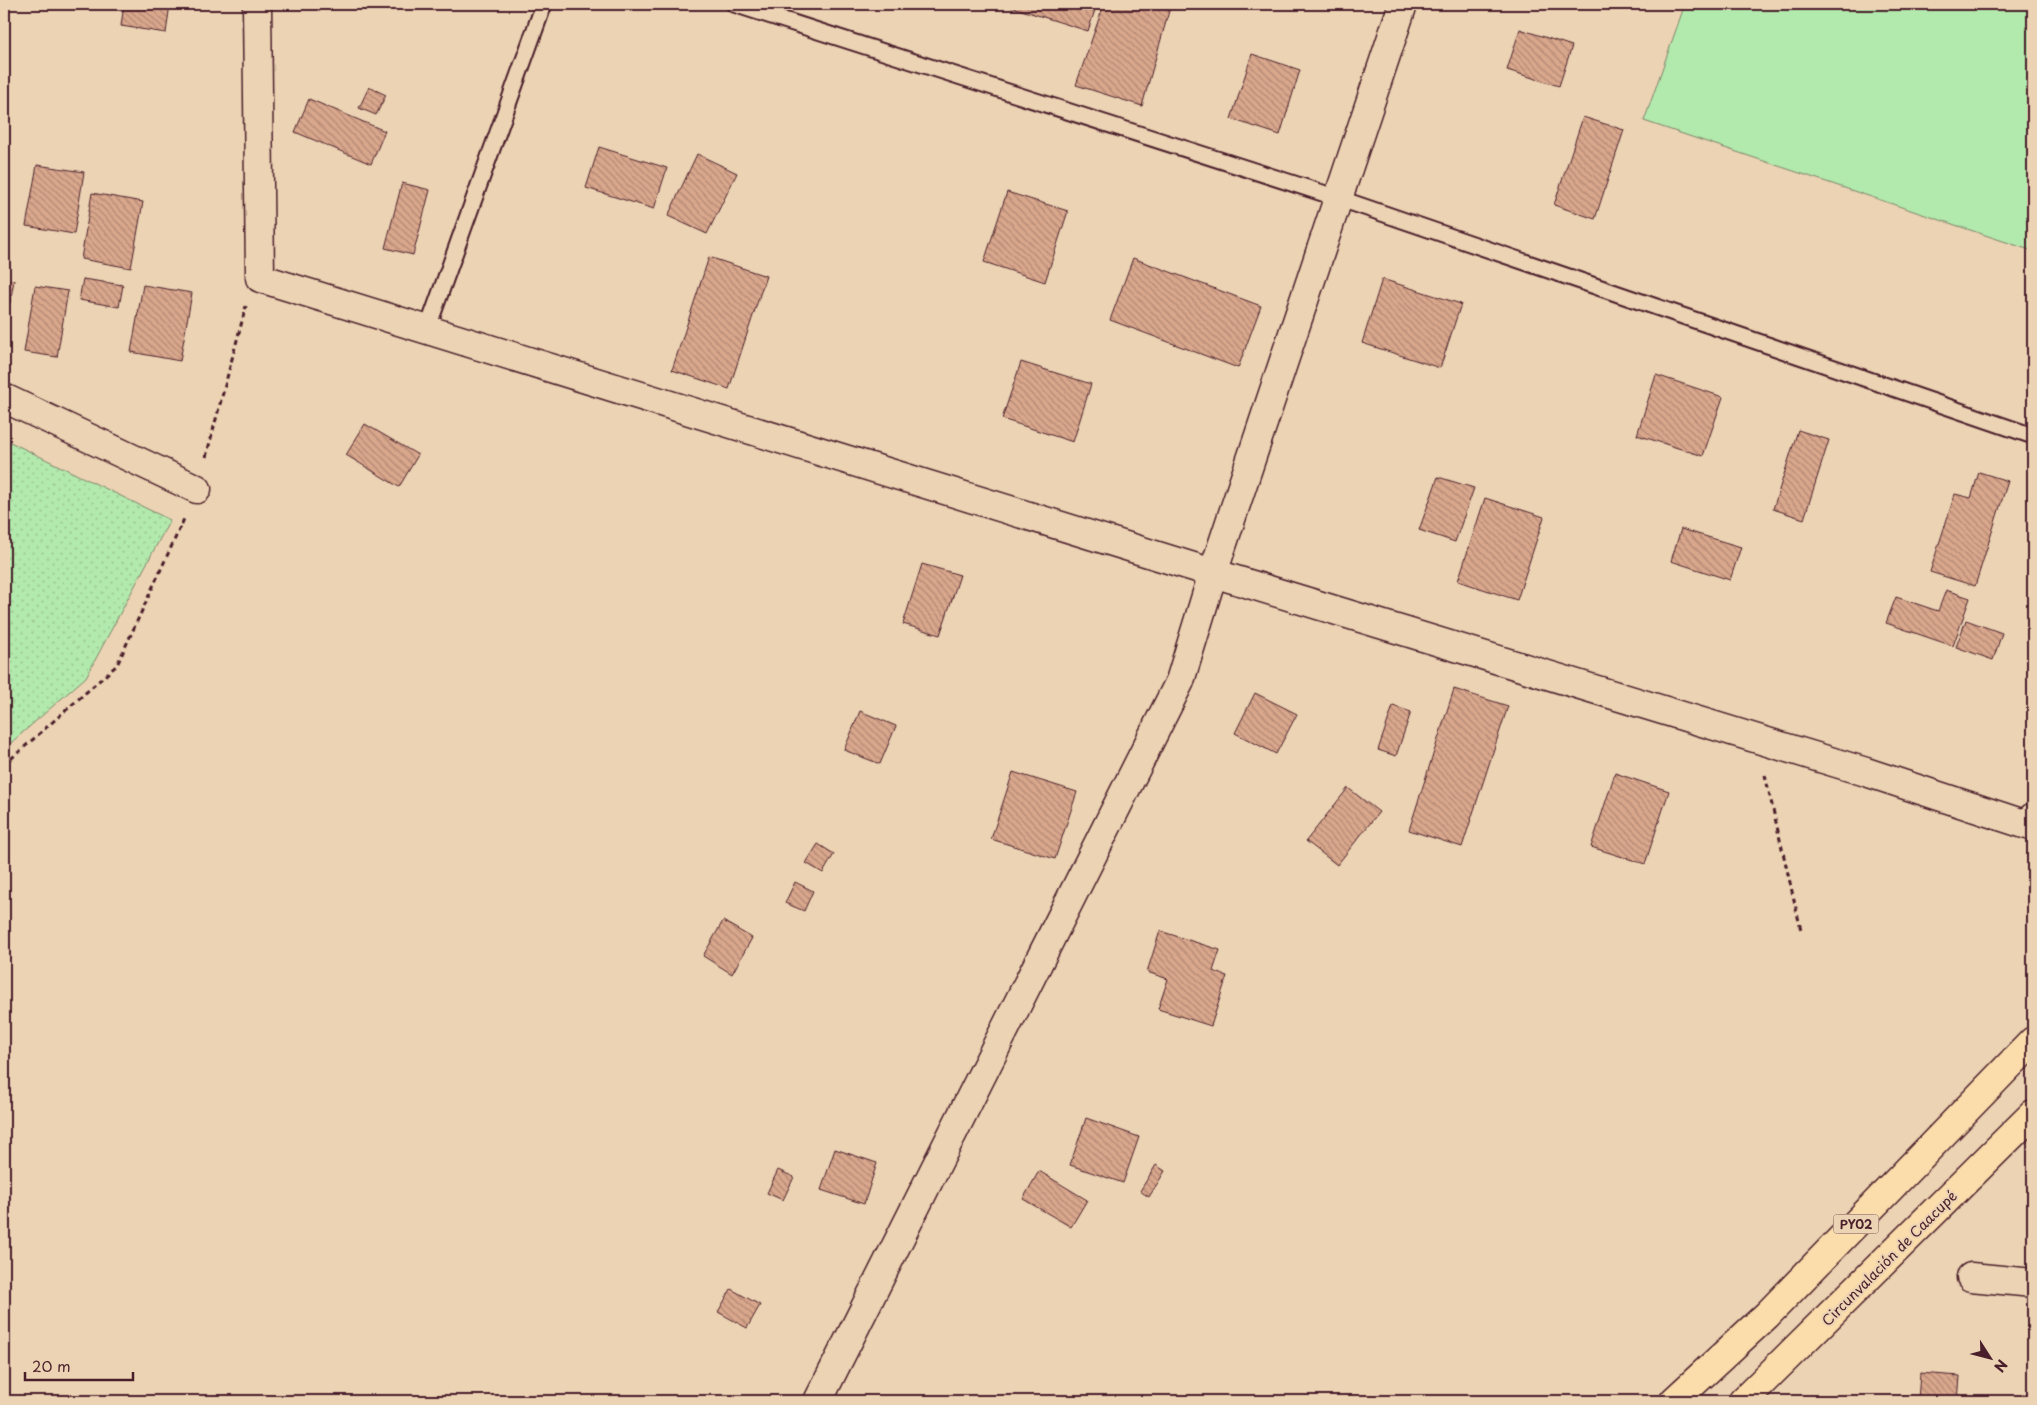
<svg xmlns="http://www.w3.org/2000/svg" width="2037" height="1405" font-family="'Playpen Sans',sans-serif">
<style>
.grass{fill:#b2e9ac;stroke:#7e846c}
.park{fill:url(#park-dots);stroke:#7e846c}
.building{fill:url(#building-back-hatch);stroke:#4a1f2b}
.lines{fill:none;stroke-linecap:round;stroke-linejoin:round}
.service-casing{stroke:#4a1f2b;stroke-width:19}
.minor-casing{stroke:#4a1f2b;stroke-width:31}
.trunk-casing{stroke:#4a1f2b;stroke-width:31}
.path{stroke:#4a1f2b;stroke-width:3;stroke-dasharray:5 4;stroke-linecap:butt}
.service{stroke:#ebd3b3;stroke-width:15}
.minor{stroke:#ebd3b3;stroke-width:28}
.trunk{stroke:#faddab;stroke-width:28}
.labels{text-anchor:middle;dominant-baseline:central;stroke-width:4;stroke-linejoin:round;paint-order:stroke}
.shield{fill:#ebd3b3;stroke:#7a5554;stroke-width:1}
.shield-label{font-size:12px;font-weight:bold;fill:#4a1f2b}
.street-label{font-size:14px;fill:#4a1f2b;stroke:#ebd3b3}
</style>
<defs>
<pattern id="park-dots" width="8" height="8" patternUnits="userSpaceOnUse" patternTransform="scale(1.25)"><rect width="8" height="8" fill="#b2e9ac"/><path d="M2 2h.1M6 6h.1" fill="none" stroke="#9bc794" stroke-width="1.8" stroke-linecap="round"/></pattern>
<pattern id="building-back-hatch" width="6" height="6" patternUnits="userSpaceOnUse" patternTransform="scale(1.25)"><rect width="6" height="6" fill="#d9a78c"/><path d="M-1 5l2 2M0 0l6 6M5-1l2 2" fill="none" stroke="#b28773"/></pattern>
</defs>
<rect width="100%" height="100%" fill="#ebd3b3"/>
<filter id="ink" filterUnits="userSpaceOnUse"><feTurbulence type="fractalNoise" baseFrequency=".02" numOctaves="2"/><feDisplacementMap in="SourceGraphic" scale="10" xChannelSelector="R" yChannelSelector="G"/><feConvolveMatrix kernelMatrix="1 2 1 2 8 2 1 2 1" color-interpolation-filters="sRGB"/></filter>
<g filter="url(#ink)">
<polygon class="grass" points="1685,4 2033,4 2033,251 1644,121"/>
<polygon class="park" points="4,439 170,520 86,677 4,749"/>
<g class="building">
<polygon points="124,4 170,4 166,33 121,26"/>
<polygon points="1002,4 1097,4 1088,31"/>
<polygon points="1104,4 1171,4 1142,106 1076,85"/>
<polygon points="1520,29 1572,46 1559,86 1507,70"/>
<polygon points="1252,54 1300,70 1280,135 1231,119"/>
<polygon points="369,87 386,95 376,115 359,108"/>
<polygon points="309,99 385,131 371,164 295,132"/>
<polygon points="1583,117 1624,130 1595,219 1554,205"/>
<polygon points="599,147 667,168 654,209 586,188"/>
<polygon points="697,154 737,173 707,234 668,216"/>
<polygon points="37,165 84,172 74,234 26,226"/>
<polygon points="402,183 430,190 413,255 385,248"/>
<polygon points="1007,192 1068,211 1045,282 984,262"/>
<polygon points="92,193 143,202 131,268 81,259"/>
<polygon points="709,257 766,276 729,389 672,370"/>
<polygon points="1133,258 1261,306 1238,368 1110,320"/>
<polygon points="4,278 14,280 10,303 4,302"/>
<polygon points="83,279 123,285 119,307 79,300"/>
<polygon points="1382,279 1461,304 1440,368 1362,343"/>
<polygon points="143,285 192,293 180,361 131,352"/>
<polygon points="35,286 68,291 57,357 24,352"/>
<polygon points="1021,362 1091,384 1073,442 1002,419"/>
<polygon points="1656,375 1723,397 1703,456 1637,435"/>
<polygon points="365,424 418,455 399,487 346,455"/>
<polygon points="1798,430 1829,440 1804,519 1773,509"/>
<polygon points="1979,472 2008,481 1975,586 1930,572 1955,494 1971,498"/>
<polygon points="1438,477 1474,488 1455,542 1419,530"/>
<polygon points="1485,498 1544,517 1517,600 1458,581"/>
<polygon points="1681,529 1741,547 1730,580 1671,561"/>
<polygon points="922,564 960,575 940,635 903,624"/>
<polygon points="1946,590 1970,598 1953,646 1886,623 1896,597 1938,611"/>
<polygon points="1966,620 2002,633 1993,660 1956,647"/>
<polygon points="1454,689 1508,706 1462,847 1409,830"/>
<polygon points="1255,693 1297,714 1276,754 1235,733"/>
<polygon points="1393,706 1411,712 1396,756 1378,750"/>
<polygon points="860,711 896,726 880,764 844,750"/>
<polygon points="1013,772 1077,792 1055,859 991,839"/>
<polygon points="1615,773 1669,791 1645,864 1591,847"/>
<polygon points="1348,788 1379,812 1337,865 1306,841"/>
<polygon points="818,844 834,854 823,873 806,863"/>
<polygon points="795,882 813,891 804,911 785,903"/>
<polygon points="723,921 752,938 732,974 703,956"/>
<polygon points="1160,931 1220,950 1213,971 1227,976 1211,1026 1158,1009 1168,979 1147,972"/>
<polygon points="1086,1118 1139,1137 1123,1183 1070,1165"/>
<polygon points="835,1149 877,1163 864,1204 821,1190"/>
<polygon points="1156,1165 1165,1171 1149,1197 1140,1191"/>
<polygon points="778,1170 794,1177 783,1200 767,1193"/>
<polygon points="1039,1171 1087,1200 1071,1227 1023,1199"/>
<polygon points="731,1289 760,1305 747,1328 718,1312"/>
<polygon points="1920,1373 1960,1376 1958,1401 1918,1401"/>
</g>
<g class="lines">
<g class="service-casing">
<g id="service">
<polyline points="734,4 1338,198 2033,436"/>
<polyline points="427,330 544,4"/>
</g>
</g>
<g class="minor-casing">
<g id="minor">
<polyline points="257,4 260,278 1213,573 1866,772 2027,825 2033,817"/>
<polyline points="4,398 197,489"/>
<polyline points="1971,1277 2033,1283"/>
<polyline points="818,1401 1180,681 1213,573 1403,4"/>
</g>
</g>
<g class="trunk-casing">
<g id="trunk">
<polyline points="1674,1401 1767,1315 2033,1041"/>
<polyline points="1743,1401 2033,1114"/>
</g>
</g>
<g class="path">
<polyline points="206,457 246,306"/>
<polyline points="4,765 117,665 184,519"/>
<polyline points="1765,775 1801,930"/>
</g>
<use href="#service" class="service"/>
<use href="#minor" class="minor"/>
<use href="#trunk" class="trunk"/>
</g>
</g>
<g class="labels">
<rect class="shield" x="1833.5" y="1214.5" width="45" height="19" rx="4"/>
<g class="shield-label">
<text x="1856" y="1224">PY02</text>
</g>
<g class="street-label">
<text transform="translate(1889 1258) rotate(-45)">Circunvalación de Caacupé</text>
</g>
</g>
<rect width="2037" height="1405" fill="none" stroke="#ebd3b3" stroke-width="20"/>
<rect x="10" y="10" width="2017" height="1385" fill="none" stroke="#4a1f2b" stroke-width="2" filter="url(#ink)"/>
<g transform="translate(1990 1358) rotate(126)" stroke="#ebd3b3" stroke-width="4" paint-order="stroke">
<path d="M0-4L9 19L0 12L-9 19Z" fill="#4a1f2b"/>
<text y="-8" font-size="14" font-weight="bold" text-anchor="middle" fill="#4a1f2b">N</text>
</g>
<path d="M25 1372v8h108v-8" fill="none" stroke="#4a1f2b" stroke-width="2.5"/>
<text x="32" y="1372" font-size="15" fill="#4a1f2b" stroke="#ebd3b3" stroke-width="4" paint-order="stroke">20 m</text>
</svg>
